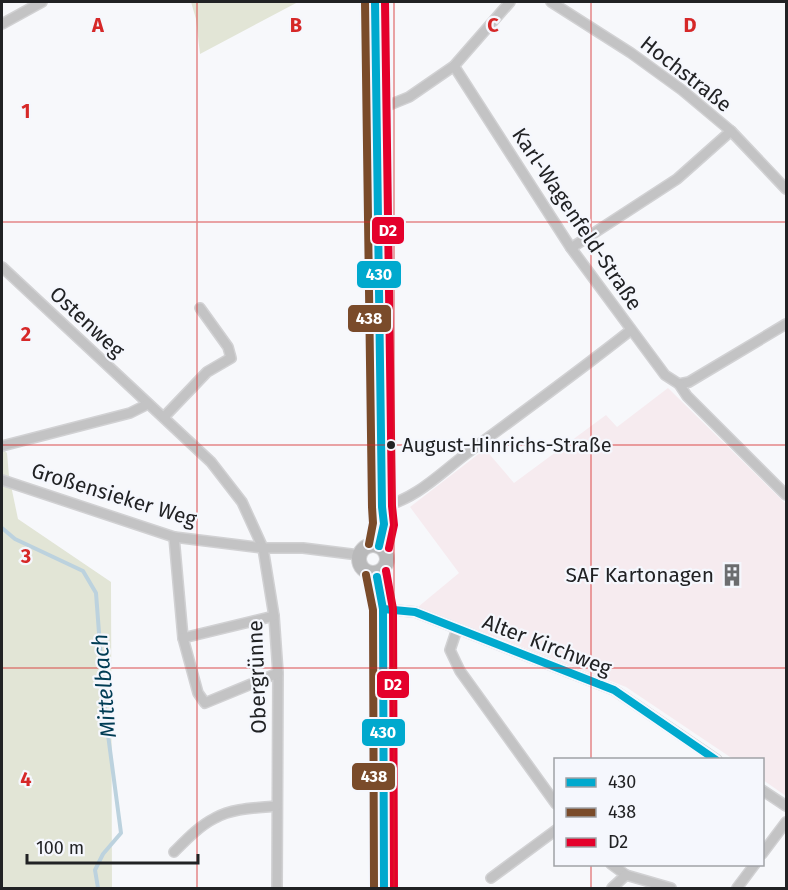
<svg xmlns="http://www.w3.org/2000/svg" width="788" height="890" font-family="'Fira Sans',sans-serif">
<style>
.industrial{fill:#f6ebef}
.green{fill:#e2e5d6}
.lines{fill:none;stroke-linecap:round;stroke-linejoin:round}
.stream{stroke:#bcd2de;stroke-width:4}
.street-casing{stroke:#d1d1d3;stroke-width:12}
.secondary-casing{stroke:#d1d1d3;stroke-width:16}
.street{stroke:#c3c3c4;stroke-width:9}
.secondary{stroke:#b9b9ba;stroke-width:14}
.bus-1-casing{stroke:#f5f7fd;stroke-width:12}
.bus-2-casing{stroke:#f5f7fd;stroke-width:12}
.bus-3-casing{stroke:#f5f7fd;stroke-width:12}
.bus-1{stroke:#00a9ce;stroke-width:8}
.bus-2{stroke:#7a4b2a;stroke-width:8}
.bus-3{stroke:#e4002b;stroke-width:8}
.grid{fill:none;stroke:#d62828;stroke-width:1.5;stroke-opacity:0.55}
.bus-dot{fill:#212224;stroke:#f5f7fd;stroke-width:2}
.labels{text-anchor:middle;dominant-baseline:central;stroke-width:4.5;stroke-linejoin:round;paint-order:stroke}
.bus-label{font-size:20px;fill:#212224;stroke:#f5f7fd;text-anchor:start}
.street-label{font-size:21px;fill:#212224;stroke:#f5f7fd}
.poi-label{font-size:21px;fill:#212224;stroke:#f5f7fd;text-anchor:end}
.water-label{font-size:22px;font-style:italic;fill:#003c54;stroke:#f5f7fd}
.grid-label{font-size:20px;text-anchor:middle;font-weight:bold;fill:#d62828;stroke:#f5f7fd;stroke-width:4.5;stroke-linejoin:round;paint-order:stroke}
.line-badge{stroke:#f5f7fd;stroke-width:2}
.badge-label{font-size:16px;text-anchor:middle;font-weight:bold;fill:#fff}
</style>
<rect width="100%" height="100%" fill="#f7f8fb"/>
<polygon class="industrial" points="668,388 786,504 786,796 763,780 762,760 733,759 626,687 418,607 459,573 410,507 485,449 514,483 606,415 617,427"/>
<g class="green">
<polygon points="191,2 298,2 200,54 196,19"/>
<polygon points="2,448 7,453 9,476 18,519 111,582 112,888 2,888"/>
</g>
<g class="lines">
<polyline class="stream" points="2,528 15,539 83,571 96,593 105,712 121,833 103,854 95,870 98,888"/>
<g class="street-casing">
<g id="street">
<polyline points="551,2 631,53 682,90 731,131 786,189"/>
<polyline points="2,24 42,2"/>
<polyline points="454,66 571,248 665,375 679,384 689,382 786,324"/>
<polyline points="377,110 409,97 454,66 510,2"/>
<polyline points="571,248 677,179 731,131"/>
<polyline points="2,267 211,462 242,502 263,548 274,616 278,673 277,888"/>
<polyline points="679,384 687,396 786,495"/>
<polyline points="164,417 207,372 231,358 228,347 200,308"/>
<polyline points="2,446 130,413 148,404"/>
<polyline points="2,480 174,537 263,548 303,548 359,555"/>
<path d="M382,507C418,498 440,473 470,451C524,411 578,372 631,330"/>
<polyline points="174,537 183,638 198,693 205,703 278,673"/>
<polyline points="383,609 415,612 614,690 717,760"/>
<polyline points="457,629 450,650 460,671 556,804"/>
<polyline points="183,638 274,616"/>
<polyline points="762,790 786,806"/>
<path d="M174,852C186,840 199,826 215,818C233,808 256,808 276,806"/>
<polyline points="762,854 786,822"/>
<polyline points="611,864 626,875 671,888"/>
<polyline points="491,878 556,830"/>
<polyline points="612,888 626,875"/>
<polyline points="737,888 755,864"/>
</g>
</g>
<g class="secondary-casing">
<g id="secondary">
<polyline points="375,2 382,507 384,524 379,546"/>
<circle cx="373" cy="559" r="14"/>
<polyline points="376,573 383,609 384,888"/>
</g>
</g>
<use href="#street" class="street"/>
<use href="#secondary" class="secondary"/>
<g class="bus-1-casing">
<g id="bus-1">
<polyline points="375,2 382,507 384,524 379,546"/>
<polyline points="377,577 383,609 384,888"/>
<polyline points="383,609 415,612 614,690 716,760"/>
</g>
</g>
<g class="bus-2-casing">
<g id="bus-2">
<polyline points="365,2 372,507 373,523 369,544"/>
<polyline points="366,575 373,610 374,888"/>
</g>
</g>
<g class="bus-3-casing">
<g id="bus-3">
<polyline points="385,2 392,506 394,525 389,548"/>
<polyline points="386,571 393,609 394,888"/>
</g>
</g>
<use href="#bus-1" class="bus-1"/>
<use href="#bus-2" class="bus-2"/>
<use href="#bus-3" class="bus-3"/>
</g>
<path class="grid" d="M197,2V888M394,2V888M591,2V760M2,222H786M2,445H786M2,668H786M591,864V888"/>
<defs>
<g id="building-bare" transform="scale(1.8)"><path d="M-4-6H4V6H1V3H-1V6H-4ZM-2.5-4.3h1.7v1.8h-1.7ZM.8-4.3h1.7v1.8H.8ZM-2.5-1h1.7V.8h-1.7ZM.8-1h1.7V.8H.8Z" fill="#6c6d6f" stroke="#f5f7fd" stroke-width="2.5" paint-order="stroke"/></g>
</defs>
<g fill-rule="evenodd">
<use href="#building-bare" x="732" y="575"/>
</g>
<circle class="bus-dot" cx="391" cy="445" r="5"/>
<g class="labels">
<g class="bus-label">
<text x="402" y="445">August-Hinrichs-Straße</text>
</g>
<g class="street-label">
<text transform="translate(686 74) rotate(38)">Hochstraße</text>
<text transform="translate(577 219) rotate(56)">Karl-Wagenfeld-Straße</text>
<text transform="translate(87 322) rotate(43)">Ostenweg</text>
<text transform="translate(114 495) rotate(17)">Großensieker Weg</text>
<text transform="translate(547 645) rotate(21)">Alter Kirchweg</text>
<text transform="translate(257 677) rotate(-92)">Obergrünne</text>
</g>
<g class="poi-label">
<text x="714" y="575">SAF Kartonagen</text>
</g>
<g class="water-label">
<text transform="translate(104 686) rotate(-95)">Mittelbach</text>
</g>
</g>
<g class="grid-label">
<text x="98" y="32">A</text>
<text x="296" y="32">B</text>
<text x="493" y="32">C</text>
<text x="690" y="32">D</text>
<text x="26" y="118">1</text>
<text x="26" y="341">2</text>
<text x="26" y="563">3</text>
<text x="26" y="786">4</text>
</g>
<g class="line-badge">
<rect x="371" y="216" width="34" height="29" rx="6" fill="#e4002b"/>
<rect x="356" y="260" width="46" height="29" rx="6" fill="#00a9ce"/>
<rect x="347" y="304" width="45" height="29" rx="6" fill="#7a4b2a"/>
<rect x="376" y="670" width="34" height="29" rx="6" fill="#e4002b"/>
<rect x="361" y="718" width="45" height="29" rx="6" fill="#00a9ce"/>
<rect x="351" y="762" width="45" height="29" rx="6" fill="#7a4b2a"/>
</g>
<g class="badge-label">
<text x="388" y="236">D2</text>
<text x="379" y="280">430</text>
<text x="369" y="324">438</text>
<text x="393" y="690">D2</text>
<text x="383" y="738">430</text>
<text x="374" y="782">438</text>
</g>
<rect width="788" height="890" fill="none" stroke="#212224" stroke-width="6"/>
<rect x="554" y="758" width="210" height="108" fill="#f5f7fd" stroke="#a0a2a6" stroke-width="1.5"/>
<rect x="566" y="778" width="30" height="9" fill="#00a9ce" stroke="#a0a2a6" stroke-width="1.5"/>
<text x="608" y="788" font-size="18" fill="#212224">430</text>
<rect x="566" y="808" width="30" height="9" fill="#7a4b2a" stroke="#a0a2a6" stroke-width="1.5"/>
<text x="608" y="818" font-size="18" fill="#212224">438</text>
<rect x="566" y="838" width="30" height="9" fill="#e4002b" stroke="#a0a2a6" stroke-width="1.5"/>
<text x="608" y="848" font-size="18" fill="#212224">D2</text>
<path d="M27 854v9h171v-9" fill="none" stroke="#212224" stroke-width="3"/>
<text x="36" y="854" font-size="18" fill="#212224" stroke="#f5f7fd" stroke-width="4.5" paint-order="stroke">100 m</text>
</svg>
